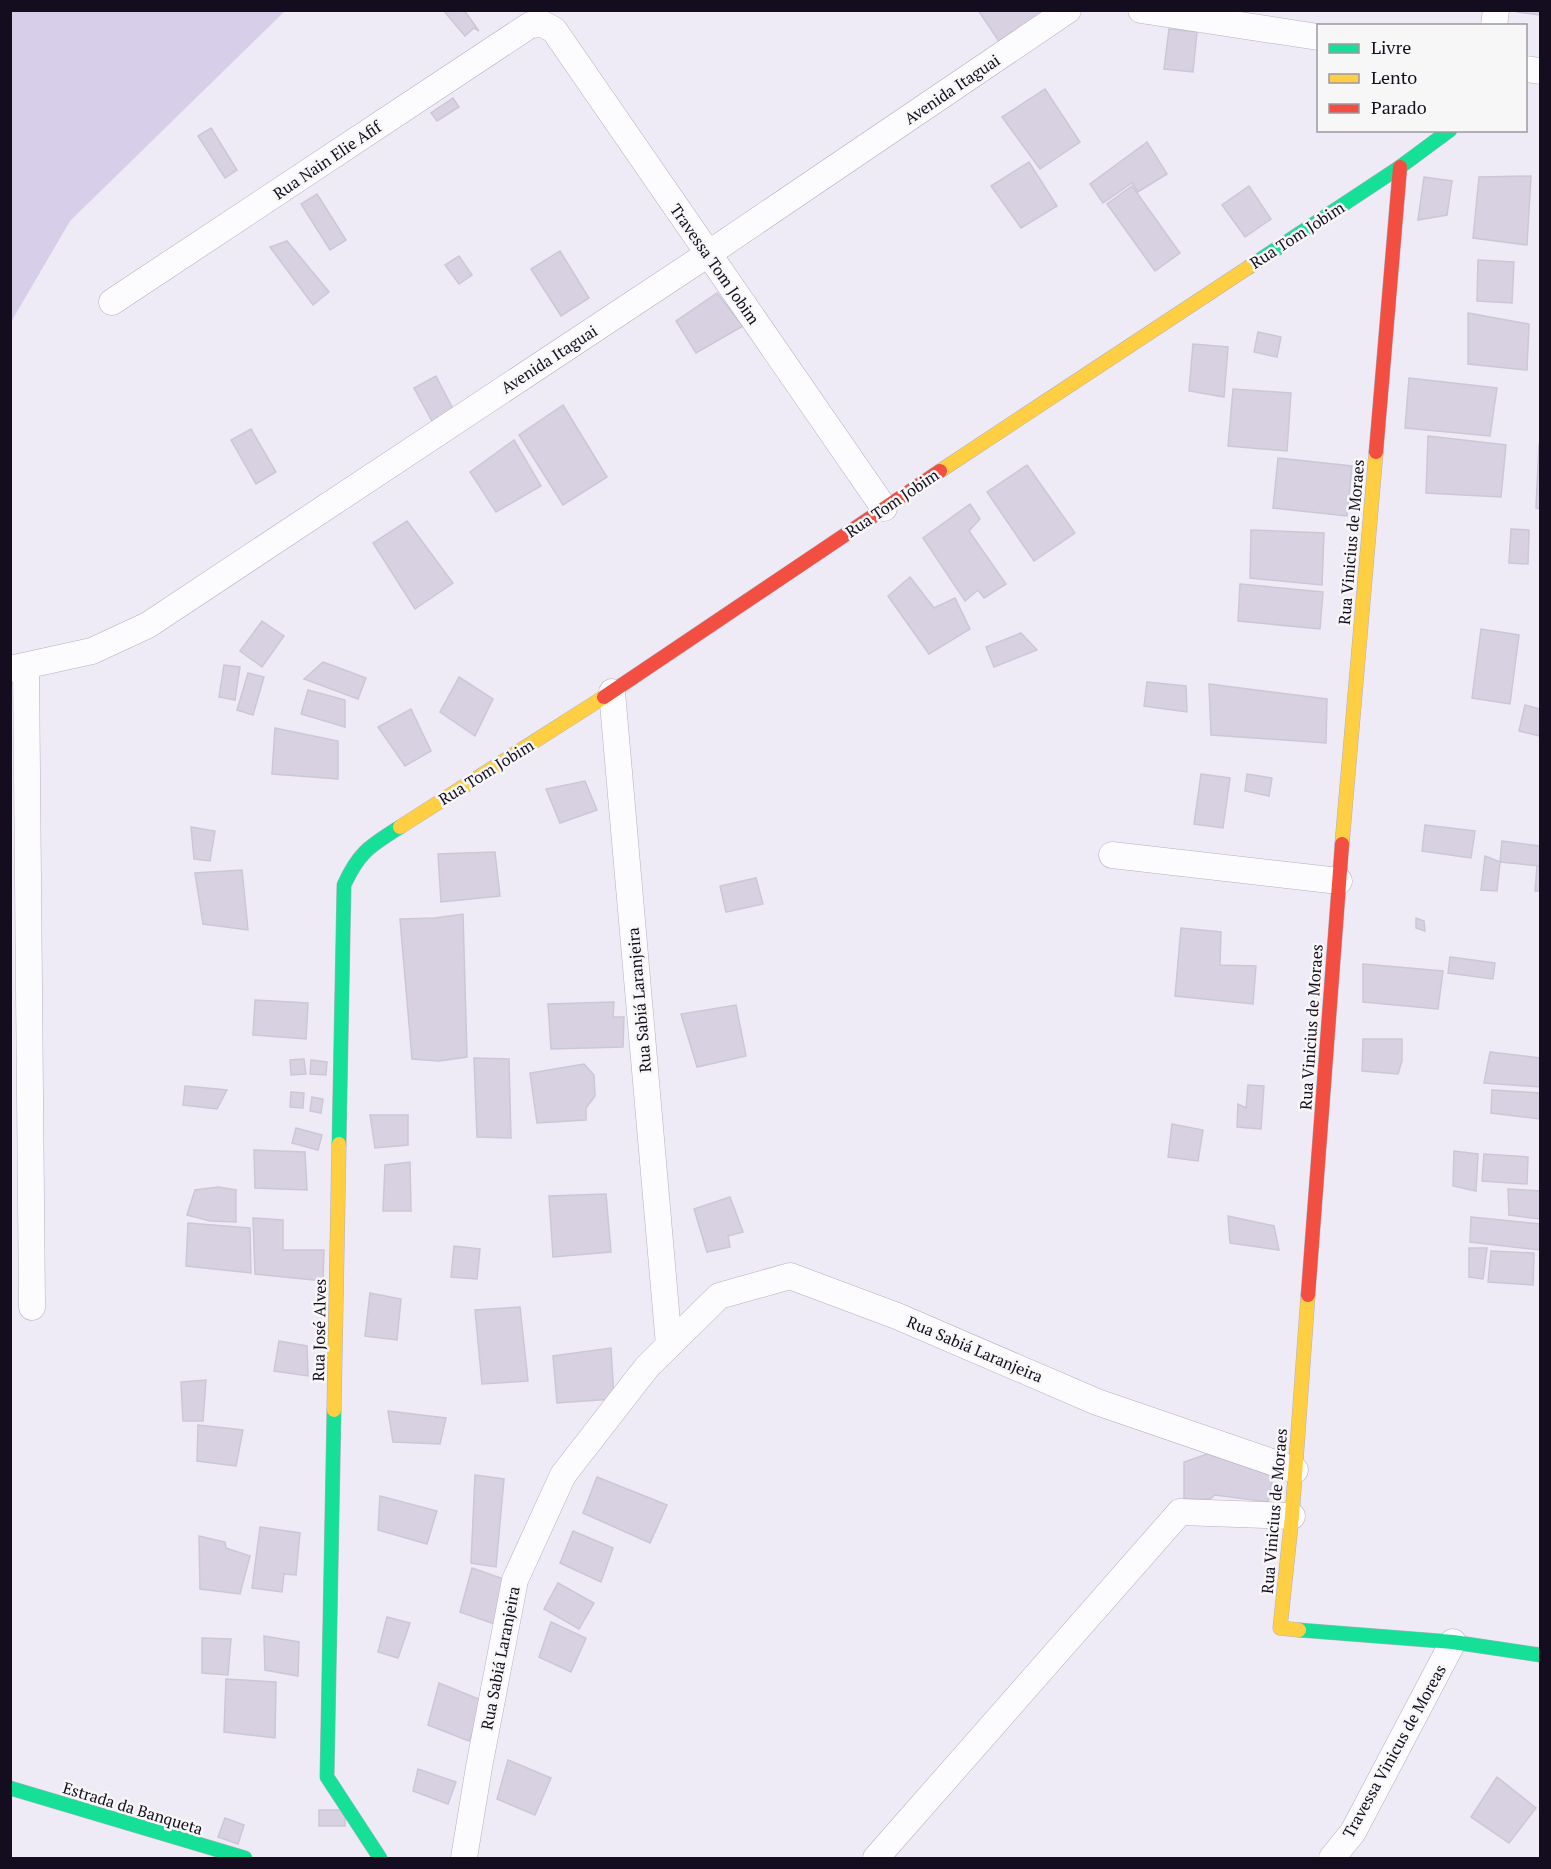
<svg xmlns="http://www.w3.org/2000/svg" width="1551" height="1869" font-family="'PT Serif',serif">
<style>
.green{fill:#d7ceea}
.building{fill:#d8d1e2;stroke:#ccc7d7;stroke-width:1.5}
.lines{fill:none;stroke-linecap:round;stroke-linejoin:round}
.street-casing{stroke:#b5b0be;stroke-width:27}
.fast-casing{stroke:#b5b0be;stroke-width:15}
.slow-casing{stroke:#b5b0be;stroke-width:15}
.jam-casing{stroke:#b5b0be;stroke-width:15}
.street{stroke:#fcfcfe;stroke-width:26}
.fast{stroke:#16e098;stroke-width:14}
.slow{stroke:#ffcf43;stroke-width:14}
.jam{stroke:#f24e42;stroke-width:14}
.labels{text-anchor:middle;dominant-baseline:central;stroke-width:5;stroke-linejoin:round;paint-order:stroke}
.street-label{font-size:16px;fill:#140d1f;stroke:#f7f7f7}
</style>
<rect width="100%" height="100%" fill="#eeeaf6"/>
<polygon class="green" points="11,10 285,11 70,221 11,322"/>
<g class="building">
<polygon points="443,10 464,10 479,31 474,28 465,36"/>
<polygon points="978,10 1043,10 1041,12 1044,16 1000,43"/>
<polygon points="1518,10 1540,10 1540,15 1517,12"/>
<polygon points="1169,29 1197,32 1193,72 1164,69"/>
<polygon points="1045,89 1080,142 1040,169 1002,117"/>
<polygon points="453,98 459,107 437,121 431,113"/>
<polygon points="211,128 237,170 225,178 198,136"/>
<polygon points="1147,142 1167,174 1138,192 1132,183 1103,203 1090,184"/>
<polygon points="1029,162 1057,206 1021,228 991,186"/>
<polygon points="1531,176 1527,245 1473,238 1479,177"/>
<polygon points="1424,177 1452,181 1447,215 1418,220"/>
<polygon points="1132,186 1180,253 1155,271 1107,204"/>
<polygon points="1249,186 1271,219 1245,237 1222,205"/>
<polygon points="317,194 346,240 330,250 301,204"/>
<polygon points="287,241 329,292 313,305 270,247"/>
<polygon points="560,251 589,298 561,316 531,269"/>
<polygon points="459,256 472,275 459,284 445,265"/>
<polygon points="1478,260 1514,262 1512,303 1477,301"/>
<polygon points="717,293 743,326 696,353 676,321"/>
<polygon points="1468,313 1529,324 1527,370 1468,364"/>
<polygon points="1258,332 1281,337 1277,357 1254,352"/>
<polygon points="1193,344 1228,347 1224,397 1189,391"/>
<polygon points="436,376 454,411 433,423 414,388"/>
<polygon points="1409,378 1497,388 1490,436 1405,428"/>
<polygon points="1233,389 1291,393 1287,451 1228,446"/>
<polygon points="563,405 607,477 563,505 519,435"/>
<polygon points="251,429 276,472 256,484 231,440"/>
<polygon points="1428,436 1506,445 1501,497 1426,493"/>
<polygon points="514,440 541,486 496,512 470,472"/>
<polygon points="1539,444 1540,444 1540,509 1536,508"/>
<polygon points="1278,458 1352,466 1347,516 1273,508"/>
<polygon points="1027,465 1075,533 1034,561 987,492"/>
<polygon points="970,504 980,519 969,531 1006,584 984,598 978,590 965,601 923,538"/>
<polygon points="407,521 453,583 415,609 373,543"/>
<polygon points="1511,529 1529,530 1528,564 1509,563"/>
<polygon points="1251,530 1324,533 1322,585 1250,578"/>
<polygon points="910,577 934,608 955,598 970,629 929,654 888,596"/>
<polygon points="1240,584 1323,592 1320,629 1238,621"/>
<polygon points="262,621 284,636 262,667 240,651"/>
<polygon points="1481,629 1519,635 1510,704 1472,698"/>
<polygon points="1021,633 1037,650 994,667 986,647"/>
<polygon points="323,662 366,678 358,699 304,679"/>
<polygon points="224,665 240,667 235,700 219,697"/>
<polygon points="248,673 264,677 253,715 237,710"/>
<polygon points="459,677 493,699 475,736 440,712"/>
<polygon points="1147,682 1186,686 1187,712 1144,706"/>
<polygon points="1209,684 1327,699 1326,743 1211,735"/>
<polygon points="308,690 345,700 345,727 301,714"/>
<polygon points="1525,705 1540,709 1540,736 1519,731"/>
<polygon points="411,709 431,751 405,766 378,727"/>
<polygon points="275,728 338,741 338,779 272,774"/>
<polygon points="1201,774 1230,778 1223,828 1194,824"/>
<polygon points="1247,774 1272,778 1269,796 1245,791"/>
<polygon points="585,781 597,810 560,823 546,789"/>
<polygon points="1425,825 1475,831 1471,858 1422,851"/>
<polygon points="191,827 215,831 210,861 194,859"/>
<polygon points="1502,841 1540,846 1540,866 1500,862"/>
<polygon points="495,852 500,896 441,902 438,854"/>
<polygon points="1485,856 1500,862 1497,891 1481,890"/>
<polygon points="1537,866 1540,866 1540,891 1535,891"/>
<polygon points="242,870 248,930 203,924 195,873"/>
<polygon points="756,878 763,904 726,912 720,886"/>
<polygon points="463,914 467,1057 439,1061 412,1059 400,919 435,918"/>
<polygon points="1416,918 1424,921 1425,931 1416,928"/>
<polygon points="1181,928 1221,932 1220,965 1256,966 1253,1004 1175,996"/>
<polygon points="1450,957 1495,963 1493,979 1448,973"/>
<polygon points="1363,964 1443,971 1438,1009 1363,1002"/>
<polygon points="255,1000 308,1003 306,1039 253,1035"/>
<polygon points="614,1002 613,1017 624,1017 623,1047 551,1049 548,1004"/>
<polygon points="736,1005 746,1056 697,1067 681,1014"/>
<polygon points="1363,1039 1402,1039 1402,1061 1398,1074 1362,1071"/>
<polygon points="1490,1052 1540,1058 1540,1087 1484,1083"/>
<polygon points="474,1058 509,1059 511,1138 477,1137"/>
<polygon points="304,1059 306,1074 291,1075 290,1060"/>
<polygon points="311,1060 327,1062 326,1075 310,1074"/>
<polygon points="584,1064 594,1075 595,1096 586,1108 586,1120 537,1123 530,1073"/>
<polygon points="1248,1085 1264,1086 1261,1129 1237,1127 1238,1104 1246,1108"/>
<polygon points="185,1086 227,1090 217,1109 183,1105"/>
<polygon points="1492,1090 1540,1093 1540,1119 1491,1113"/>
<polygon points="291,1092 304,1093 303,1108 290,1107"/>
<polygon points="312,1097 323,1099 321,1113 310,1111"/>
<polygon points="370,1115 408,1115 408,1145 375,1148"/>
<polygon points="1172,1124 1203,1130 1198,1161 1168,1157"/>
<polygon points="296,1128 322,1135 318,1150 292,1143"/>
<polygon points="254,1150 305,1152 307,1190 255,1188"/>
<polygon points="1454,1151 1478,1154 1476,1191 1453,1186"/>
<polygon points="1484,1154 1528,1157 1527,1184 1482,1181"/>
<polygon points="410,1162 411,1211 383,1211 385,1165"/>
<polygon points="218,1187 236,1190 236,1222 210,1221 187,1215 195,1190"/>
<polygon points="1508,1189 1540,1191 1540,1219 1509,1215"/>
<polygon points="606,1194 611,1252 553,1257 549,1196"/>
<polygon points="730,1197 743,1232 728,1236 730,1247 707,1252 694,1209"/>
<polygon points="1228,1216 1274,1226 1279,1250 1230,1243"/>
<polygon points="1471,1217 1540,1224 1540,1250 1470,1242"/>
<polygon points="253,1218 283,1220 283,1250 324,1250 323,1281 255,1274"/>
<polygon points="188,1223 250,1228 251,1273 186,1266"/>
<polygon points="454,1246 480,1249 477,1279 451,1277"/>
<polygon points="1469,1248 1487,1248 1483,1279 1469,1277"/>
<polygon points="1491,1251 1534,1253 1533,1285 1488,1282"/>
<polygon points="370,1293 401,1299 397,1340 365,1336"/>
<polygon points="520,1307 528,1381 482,1384 475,1310"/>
<polygon points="279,1341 307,1346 308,1376 274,1371"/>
<polygon points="611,1348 614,1399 557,1403 553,1356"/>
<polygon points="206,1380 203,1421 183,1421 181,1382"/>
<polygon points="388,1411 446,1418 440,1444 393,1442"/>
<polygon points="198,1425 243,1430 236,1466 197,1461"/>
<polygon points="1210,1453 1274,1472 1268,1502 1215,1495 1210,1499 1184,1499 1184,1462"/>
<polygon points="475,1475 504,1479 496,1567 471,1563"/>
<polygon points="597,1477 667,1505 650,1543 583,1513"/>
<polygon points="380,1496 437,1511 427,1544 378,1530"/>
<polygon points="260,1527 300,1533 296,1575 284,1574 282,1592 252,1588"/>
<polygon points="573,1531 613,1548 601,1582 560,1563"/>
<polygon points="199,1536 225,1542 226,1548 250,1556 240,1594 200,1589"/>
<polygon points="472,1568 512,1582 503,1627 460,1612"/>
<polygon points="558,1583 594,1603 579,1629 544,1609"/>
<polygon points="387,1617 410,1623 398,1658 378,1652"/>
<polygon points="551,1622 586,1638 571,1672 539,1657"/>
<polygon points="264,1636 299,1642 298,1676 265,1670"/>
<polygon points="202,1638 231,1639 228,1675 202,1673"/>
<polygon points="226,1679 276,1682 275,1738 224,1732"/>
<polygon points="439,1683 486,1702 469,1741 428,1725"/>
<polygon points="508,1760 551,1778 535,1815 497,1799"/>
<polygon points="418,1769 456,1782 448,1804 413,1791"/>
<polygon points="1497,1777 1536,1808 1509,1843 1471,1817"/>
<rect x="319" y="1810" width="26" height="16"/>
<polygon points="225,1818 244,1825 238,1844 218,1837"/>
</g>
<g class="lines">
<g class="street-casing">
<g id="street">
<polyline points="1141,10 1318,37"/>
<polyline points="1494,26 1496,10"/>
<polyline points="1526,69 1540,71"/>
<polyline points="112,302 530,25 543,24 554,30 884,508"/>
<polyline points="26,667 32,1307"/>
<polyline points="10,669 92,651 148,625 708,254 1068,10"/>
<polyline points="612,692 669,1345"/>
<polyline points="1112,855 1339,881"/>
<polyline points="464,1858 479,1767 515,1580 563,1475 647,1367 719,1296 790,1276 897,1316 1097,1402 1295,1470"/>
<polyline points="876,1858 1180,1512 1292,1516"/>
<polyline points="1332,1858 1353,1832 1453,1642"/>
</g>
</g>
<g class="fast-casing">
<g id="fast">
<polyline points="1249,267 1400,167 1450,130"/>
<path d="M339,1144L344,885C359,852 370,846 400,827"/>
<polyline points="334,1410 327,1777 380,1858"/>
<polyline points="1299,1630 1453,1642 1540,1655"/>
<polyline points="10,1788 245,1858"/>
</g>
</g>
<g class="slow-casing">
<g id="slow">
<polyline points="940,471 1249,267"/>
<polyline points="400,827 604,697"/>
<polyline points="1342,844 1376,452"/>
<polyline points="334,1410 339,1144"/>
<polyline points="1299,1630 1280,1628 1292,1516 1308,1295"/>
</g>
</g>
<g class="jam-casing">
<g id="jam">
<polyline points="1376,452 1400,167"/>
<polyline points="604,697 940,471"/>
<polyline points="1308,1295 1342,844"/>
</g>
</g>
<use href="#street" class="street"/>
<use href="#fast" class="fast"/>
<use href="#slow" class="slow"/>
<use href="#jam" class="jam"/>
</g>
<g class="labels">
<g class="street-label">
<text transform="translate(952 89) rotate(-34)">Avenida Itaguai</text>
<text transform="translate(327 160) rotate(-34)">Rua Nain Elie Afif</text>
<text transform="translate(1297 235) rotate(-33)">Rua Tom Jobim</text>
<text transform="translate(715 264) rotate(55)">Travessa Tom Jobim</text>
<text transform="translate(549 359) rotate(-33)">Avenida Itaguai</text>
<text transform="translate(892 503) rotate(-34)">Rua Tom Jobim</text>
<text transform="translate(1351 542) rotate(-85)">Rua Vinicius de Moraes</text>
<text transform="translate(486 772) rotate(-32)">Rua Tom Jobim</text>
<text transform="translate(639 1000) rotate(-95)">Rua Sabiá Laranjeira</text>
<text transform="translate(1311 1027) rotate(-86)">Rua Vinicius de Moraes</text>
<text transform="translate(319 1330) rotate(-89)">Rua José Alves</text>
<text transform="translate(975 1349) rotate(23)">Rua Sabiá Laranjeira</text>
<text transform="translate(1274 1511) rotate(-85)">Rua Vinicius de Moraes</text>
<text transform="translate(500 1658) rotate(-79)">Rua Sabiá Laranjeira</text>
<text transform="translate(1394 1751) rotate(-61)">Travessa Vinicus de Moreas</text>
<text transform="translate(133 1808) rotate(17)">Estrada da Banqueta</text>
</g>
</g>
<rect width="1551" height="1869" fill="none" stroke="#140d1f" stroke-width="24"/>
<rect x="1317" y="24" width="210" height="108" fill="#f7f7f7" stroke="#9c99a1" stroke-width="1.5"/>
<rect x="1329" y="44" width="30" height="9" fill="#16e098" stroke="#9c99a1" stroke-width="1.5"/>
<text x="1371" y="54" font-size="18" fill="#140d1f">Livre</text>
<rect x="1329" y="74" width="30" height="9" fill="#ffcf43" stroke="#9c99a1" stroke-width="1.5"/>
<text x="1371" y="84" font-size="18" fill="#140d1f">Lento</text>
<rect x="1329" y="104" width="30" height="9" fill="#f24e42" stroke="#9c99a1" stroke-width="1.5"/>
<text x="1371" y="114" font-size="18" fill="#140d1f">Parado</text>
</svg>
